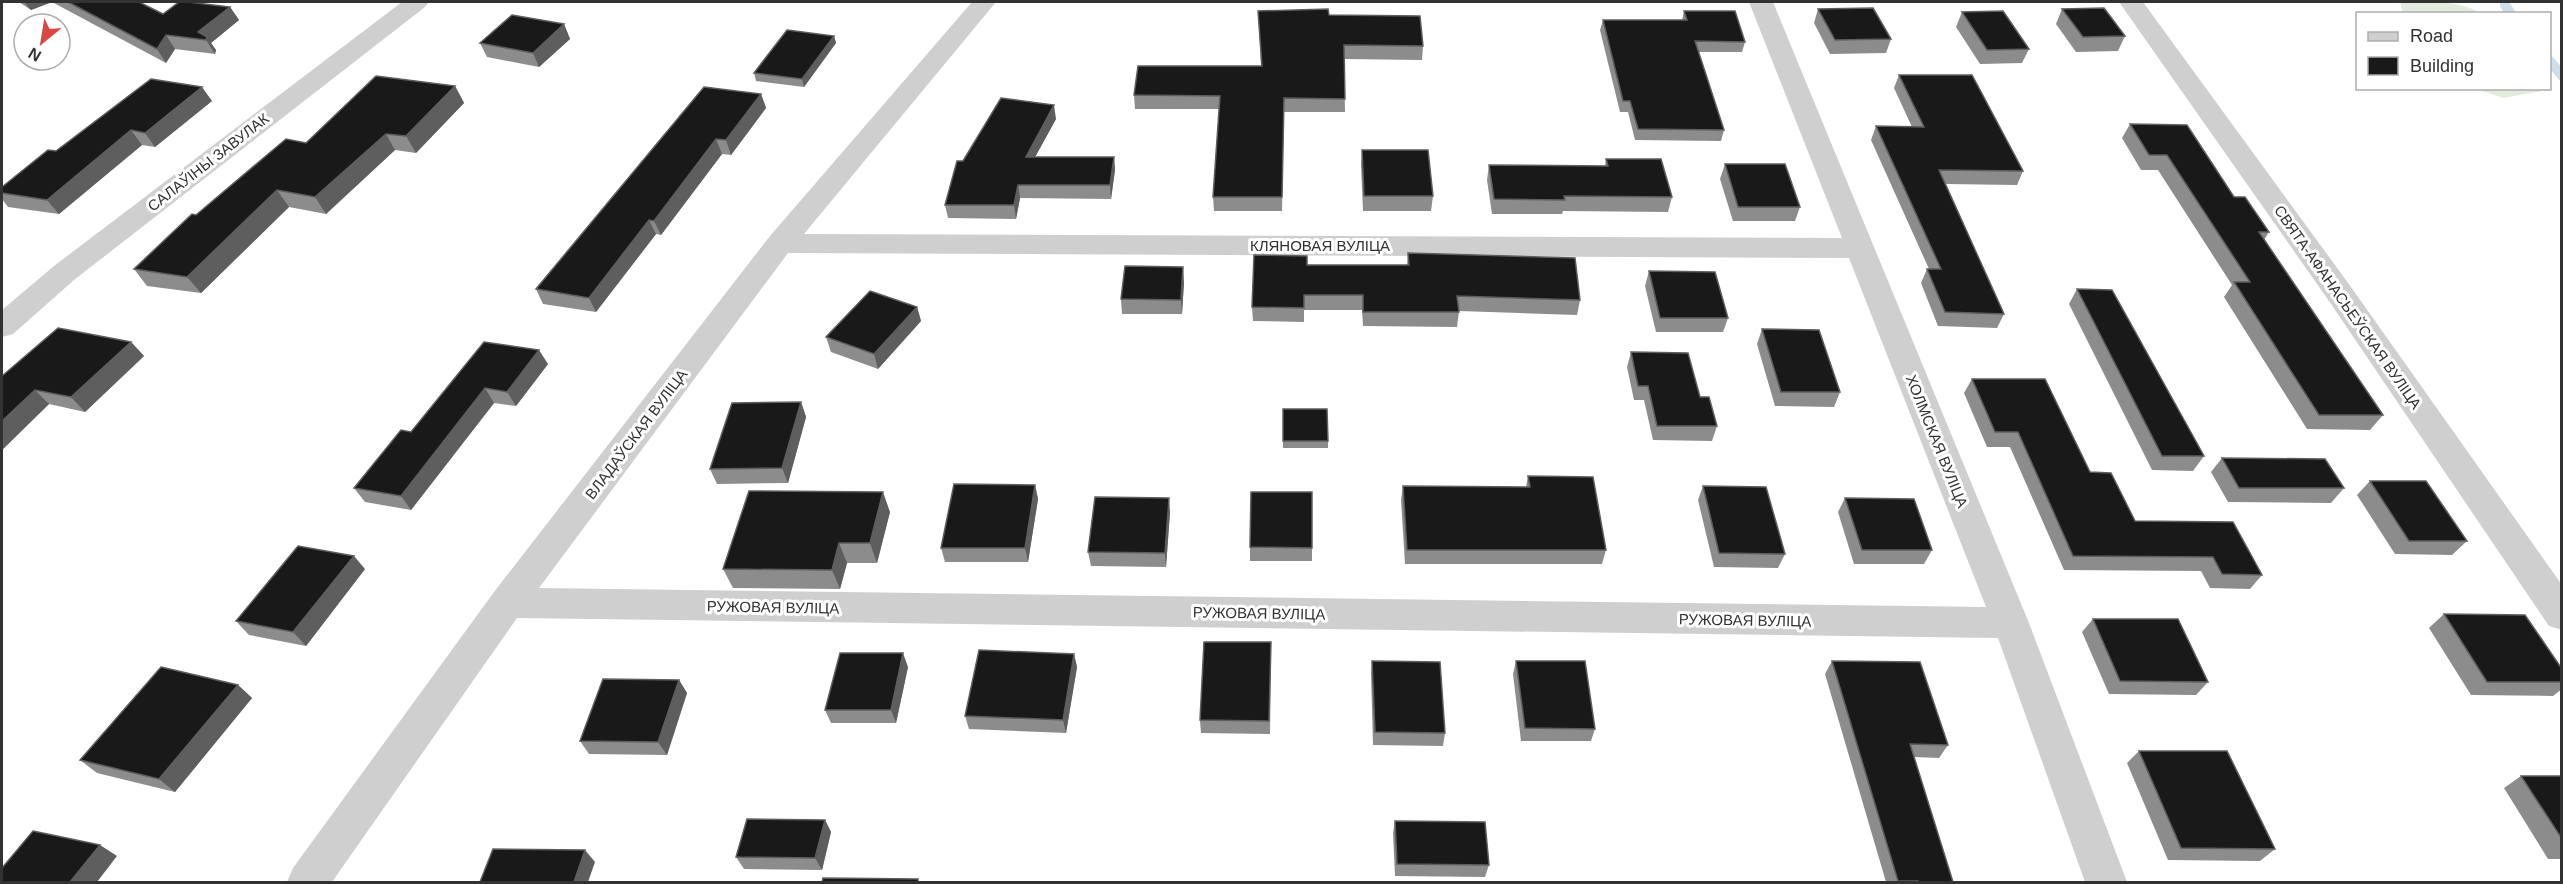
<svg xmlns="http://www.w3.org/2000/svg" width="2563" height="884" font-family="Helvetica,sans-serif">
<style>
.green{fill:#e3eade}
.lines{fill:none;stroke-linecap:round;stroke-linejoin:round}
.stream{stroke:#cfdeeb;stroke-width:10}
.street{fill:#cfcfcf;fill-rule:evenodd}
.wall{fill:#8c8c8c}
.shaded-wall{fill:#5e5e5e}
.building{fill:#191919;stroke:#5e5e5e;stroke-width:1.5}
.labels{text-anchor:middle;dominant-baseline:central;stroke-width:6;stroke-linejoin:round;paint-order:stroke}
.street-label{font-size:15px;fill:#323232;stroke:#fff}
</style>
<rect width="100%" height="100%" fill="#fff"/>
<g class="green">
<path d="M2400,2C2425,1 2461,0 2480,13H2403Z"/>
<polygon points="2540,88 2542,91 2503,98 2477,89"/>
</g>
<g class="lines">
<g class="stream">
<polyline points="2505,5 2511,14"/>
<polyline points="2550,61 2562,76"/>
</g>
<g class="street">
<polygon points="402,2 429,2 425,7 74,280 13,334 2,337 2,310 54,266"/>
<path d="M972,2H996L804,234L1842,238L1749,2H1773L2029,623L2127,882H2085L1998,638L517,618L332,882H287L293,868L494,592L770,236ZM788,253L1849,258L1986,607L539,588Z"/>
<polygon points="2119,2 2143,2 2351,287 2562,585 2562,630 2549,626 2329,301"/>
</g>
</g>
<g class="wall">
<polygon points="19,2 52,2 31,10"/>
<polygon points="52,2 139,2 163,14 230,7 239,20 211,43 216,50 215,54 175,49 166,63"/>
<polygon points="1818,9 1891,39 1886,53 1830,54 1814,23"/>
<polygon points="2062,9 2125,36 2118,51 2076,52 2056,24"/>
<polygon points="1258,11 1329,15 1423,46 1422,60 1344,59 1345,112 1284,112 1282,211 1214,211 1213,197 1219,109 1135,109 1134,95 1261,66"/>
<polygon points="1684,11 1745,42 1742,52 1699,52 1724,130 1721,141 1635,140 1628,112 1620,112 1600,30 1603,20 1682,20"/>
<polygon points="1962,12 2029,49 2022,63 1980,64 1956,27"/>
<polygon points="564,24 570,39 539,67 487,57 480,43"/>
<polygon points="834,36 836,43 804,87 756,81 754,73"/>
<polygon points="1899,75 2023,171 2017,185 1946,184 2004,314 1997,328 1938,326 1921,283 1927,269 1929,269 1871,140 1876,126 1912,127 1894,88"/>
<polygon points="455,86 464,103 416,153 395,150 326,214 289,207 201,293 147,286 134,269 196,215 306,143"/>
<polygon points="761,94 766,108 731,155 722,154 661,235 656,234 596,312 543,304 536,289"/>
<polygon points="212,101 155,147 142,145 59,214 8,207 2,199 2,187 56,151"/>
<polygon points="1056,119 1035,157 1114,157 1115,170 1111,199 1020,198 1016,219 948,218 945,205 963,161"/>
<polygon points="2130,124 2234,197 2269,232 2264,240 2383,415 2370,430 2307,429 2224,297 2232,285 2158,170 2141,170 2122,138"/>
<polygon points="1362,150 1433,196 1431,211 1363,211 1361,165"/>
<polygon points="1606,159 1672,197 1668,212 1563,211 1562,214 1492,214 1487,180 1489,165 1605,166"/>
<polygon points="1725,164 1800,207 1795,221 1733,221 1720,179"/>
<polygon points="1408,253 1580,300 1577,315 1459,311 1457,327 1363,326 1362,310 1304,310 1304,322 1253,321 1252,307 1307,265 1407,265"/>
<polygon points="1649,271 1728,318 1723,332 1656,332 1645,286"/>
<polygon points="1184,282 1182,314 1122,314 1121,299"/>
<polygon points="2077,289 2204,456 2193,471 2152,470 2069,304"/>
<polygon points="917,307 921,321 878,369 831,352 826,337"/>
<polygon points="1762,329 1840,392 1834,407 1775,406 1757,344"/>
<polygon points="131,342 144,356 85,412 49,404 2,450 2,376"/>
<polygon points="484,342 548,364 516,406 494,403 411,510 365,502 354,488 411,432"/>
<polygon points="1631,352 1700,397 1717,426 1712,441 1653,440 1644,400 1634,400 1627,367"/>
<polygon points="1972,379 2090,472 2135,521 2262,575 2250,589 2210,588 2201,571 2064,570 2010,447 1987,447 1964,393"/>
<polygon points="801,402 806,417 788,483 717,484 710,469"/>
<polygon points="1283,409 1328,441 1328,448 1283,448"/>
<polygon points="2222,458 2344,488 2331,503 2228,502 2211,472"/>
<polygon points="1528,476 1606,550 1602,564 1405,564 1401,500 1403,486 1526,487"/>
<polygon points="2370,481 2467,541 2452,555 2395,554 2357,495"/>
<polygon points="1035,485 1038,499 1028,562 945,562 941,548"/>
<polygon points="1703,486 1785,554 1778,568 1714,567 1698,500"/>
<polygon points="1845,498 1932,550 1924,564 1854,564 1838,512"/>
<polygon points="890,512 877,563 847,563 840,589 733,588 723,569"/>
<polygon points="1170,512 1166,567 1091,566 1088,552"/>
<polygon points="1250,547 1312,548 1312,561 1250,561"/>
<polygon points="365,569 306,646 249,635 236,621"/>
<polygon points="2444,614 2562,669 2562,689 2553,696 2471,695 2429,628"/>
<polygon points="2093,619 2208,682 2196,695 2109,694 2082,632"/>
<polygon points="1074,654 1077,667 1066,733 969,729 965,716"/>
<polygon points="1271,655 1270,734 1201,733 1200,720"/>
<polygon points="1372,661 1445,733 1443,746 1373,745 1371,674"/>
<polygon points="1516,661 1595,729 1591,741 1521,741 1513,674"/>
<polygon points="1832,661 1948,745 1939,758 1914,757 1953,882 1886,882 1825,674"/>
<polygon points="908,667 896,723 831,723 825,710"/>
<polygon points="679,680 687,693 667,755 589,754 580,741"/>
<polygon points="238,685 252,698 175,792 97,773 80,760"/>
<polygon points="2139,751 2275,849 2260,861 2168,860 2127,763"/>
<polygon points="2521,776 2562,776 2562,859 2548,859 2504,788"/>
<polygon points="825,820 831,832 822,870 744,869 736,857"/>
<polygon points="1395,821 1489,865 1485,877 1395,876 1393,833"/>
</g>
<g class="shaded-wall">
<polygon points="24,2 52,2 31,10"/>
<polygon points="230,7 239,20 211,43 216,50 215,54 206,40 198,32"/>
<polygon points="564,24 570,39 539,67 533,53"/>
<polygon points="166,35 175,49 166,63 157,49"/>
<polygon points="834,36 836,43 804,87 802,79"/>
<polygon points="455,86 464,103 416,153 406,136"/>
<polygon points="202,87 212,101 155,147 145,133"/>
<polygon points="761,94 766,108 731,155 726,140"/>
<polygon points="1054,105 1056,119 1028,170 1026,157"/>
<polygon points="131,130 142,145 59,214 47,200"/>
<polygon points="386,134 395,150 326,214 315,197"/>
<polygon points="716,139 722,154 661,235 654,221"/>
<polygon points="1114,157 1115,170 1111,199 1110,185"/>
<polygon points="1018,185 1020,198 1016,219 1014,205"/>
<polygon points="277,190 289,207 201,293 187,277"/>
<polygon points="649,220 656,234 596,312 589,298"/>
<polygon points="1183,267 1184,282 1182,314 1181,300"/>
<polygon points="917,307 921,321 878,369 874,354"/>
<polygon points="131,342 144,356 85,412 71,397"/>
<polygon points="539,350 548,364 516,406 507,392"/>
<polygon points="485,388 494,403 411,510 401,496"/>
<polygon points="35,390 49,404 2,450 2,421"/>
<polygon points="801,402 806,417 788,483 782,468"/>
<polygon points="1035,485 1038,499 1028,562 1025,548"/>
<polygon points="883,492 890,512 877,563 870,543"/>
<polygon points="1169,498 1170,512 1166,567 1165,553"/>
<polygon points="839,543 847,563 840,589 832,570"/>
<polygon points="354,556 365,569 306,646 293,632"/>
<polygon points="903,653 908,667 896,723 891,710"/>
<polygon points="1074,654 1077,667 1066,733 1063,720"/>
<polygon points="679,680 687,693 667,755 658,742"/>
<polygon points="238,685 252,698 175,792 159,779"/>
<polygon points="825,820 831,832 822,870 815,858"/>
<polygon points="100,845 117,856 97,882 70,882"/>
<polygon points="585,850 595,862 588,882 574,882"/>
</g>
<g class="building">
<polygon points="68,2 139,2 163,14 179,2 188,2 230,7 198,32 207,37 206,40 166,35 157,49"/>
<polygon points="1873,8 1891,39 1835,40 1818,9"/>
<polygon points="2104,8 2125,36 2083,37 2062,9"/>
<polygon points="1328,9 1329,15 1420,16 1423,46 1344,45 1345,99 1284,98 1282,197 1213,197 1220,96 1134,95 1138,66 1262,66 1258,11"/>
<polygon points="1684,11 1735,11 1745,42 1695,41 1724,130 1638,129 1630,101 1623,101 1603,20 1687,20"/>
<polygon points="2003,11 2029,49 1987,50 1962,12"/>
<polygon points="512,15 564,24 533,53 480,43"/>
<polygon points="787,30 834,36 802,79 754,73"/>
<polygon points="1899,75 1972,75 2023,171 1939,170 2004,314 1945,312 1927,269 1941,269 1876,126 1924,127"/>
<polygon points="376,76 455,86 406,136 386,134 315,197 277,190 187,277 134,269 192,214 196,215 286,139 306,143"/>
<polygon points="151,79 202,87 145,133 131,130 47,200 2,193 2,187 48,150 56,151"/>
<polygon points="704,87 761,94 726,140 716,139 654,221 649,220 589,298 536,289"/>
<polygon points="1001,98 1054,105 1026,157 1114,157 1110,185 1018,185 1014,205 945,205 957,161 963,161"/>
<polygon points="2130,124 2187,125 2234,197 2245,197 2269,232 2259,232 2383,415 2319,415 2234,282 2250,282 2167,155 2149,155"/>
<polygon points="1362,150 1428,150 1433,196 1364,196"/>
<polygon points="1606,159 1661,159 1672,197 1564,196 1565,200 1494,199 1489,165 1608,166"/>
<polygon points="1725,164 1785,164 1800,207 1738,207"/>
<polygon points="1408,253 1575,258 1580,300 1457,296 1459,312 1363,312 1363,295 1304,295 1304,308 1252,307 1254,255 1307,256 1307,265 1409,265"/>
<polygon points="1125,266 1183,267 1181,300 1121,299"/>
<polygon points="1649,271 1715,272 1728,318 1660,318"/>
<polygon points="2077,289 2112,290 2204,456 2162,456"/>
<polygon points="870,291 917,307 874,354 826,337"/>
<polygon points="58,328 131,342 71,397 35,390 2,421 2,376"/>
<polygon points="1762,329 1819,330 1840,392 1781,392"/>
<polygon points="484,342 539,350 507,392 485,388 401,496 354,488 401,430 411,432"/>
<polygon points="1631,352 1688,353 1700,397 1709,397 1717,426 1657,426 1648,386 1638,386"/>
<polygon points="1972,379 2045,379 2090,472 2111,473 2135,521 2233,522 2262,575 2222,574 2213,557 2073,556 2018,432 1995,432"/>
<polygon points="801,402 782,468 710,469 732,403"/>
<polygon points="1283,409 1327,409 1328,441 1283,441"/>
<polygon points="2222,458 2325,459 2344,488 2239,488"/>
<polygon points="1528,476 1593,477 1606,550 1407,550 1403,486 1530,487"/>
<polygon points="2370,481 2426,481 2467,541 2409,541"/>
<polygon points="954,484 1035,485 1025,548 941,548"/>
<polygon points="1703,486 1766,487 1785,554 1719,553"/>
<polygon points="749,491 883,492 870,543 839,543 832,570 723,569"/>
<polygon points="1251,492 1312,492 1312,548 1250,547"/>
<polygon points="1095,497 1169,498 1165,553 1088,552"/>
<polygon points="1845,498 1914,499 1932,550 1862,550"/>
<polygon points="298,546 354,556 293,632 236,621"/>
<polygon points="2444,614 2525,615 2562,669 2562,682 2487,682"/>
<polygon points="2093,619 2178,619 2208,682 2120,681"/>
<polygon points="1204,642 1271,642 1269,721 1200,720"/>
<polygon points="979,650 1074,654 1063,720 965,716"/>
<polygon points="840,653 903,653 891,710 825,710"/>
<polygon points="1372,661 1440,662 1445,733 1375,732"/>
<polygon points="1516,661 1585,661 1595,729 1525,728"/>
<polygon points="1832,661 1920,662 1948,745 1910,744 1953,882 1918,882 1918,881 1898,881"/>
<polygon points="161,667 238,685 159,779 80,760"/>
<polygon points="603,679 679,680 658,742 580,741"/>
<polygon points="2139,751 2227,751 2275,849 2181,848"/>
<polygon points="2521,776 2562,776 2562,839"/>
<polygon points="747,819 825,820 815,858 736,857"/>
<polygon points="1395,821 1485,822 1489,865 1397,864"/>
<polygon points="33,831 100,845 70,882 2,882 2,868"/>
<polygon points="493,849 585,850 574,882 480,882"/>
<polygon points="823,878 918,879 918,882 822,882"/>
</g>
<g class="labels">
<g class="street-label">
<text transform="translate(208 162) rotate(-38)">САЛАЎІНЫ ЗАВУЛАК</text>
<text x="1320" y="245">КЛЯНОВАЯ ВУЛІЦА</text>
<text transform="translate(2348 307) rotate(55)">СВЯТА-АФАНАСЬЕЎСКАЯ ВУЛІЦА</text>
<text transform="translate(636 434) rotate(-53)">ВЛАДАЎСКАЯ ВУЛІЦА</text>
<text transform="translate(1937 441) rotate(68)">ХОЛМСКАЯ ВУЛІЦА</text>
<text transform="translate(773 607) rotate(1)">РУЖОВАЯ ВУЛІЦА</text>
<text transform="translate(1259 613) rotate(1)">РУЖОВАЯ ВУЛІЦА</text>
<text transform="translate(1745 620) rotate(1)">РУЖОВАЯ ВУЛІЦА</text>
</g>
</g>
<rect width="2563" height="884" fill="none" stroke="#323232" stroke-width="6"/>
<rect x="2356" y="12" width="195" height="78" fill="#ffffff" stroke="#adadad" stroke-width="1.5"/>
<rect x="2368" y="32" width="30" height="9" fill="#cfcfcf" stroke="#adadad" stroke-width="1.5"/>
<text x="2410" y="42" font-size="18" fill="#323232">Road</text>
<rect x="2368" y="57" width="30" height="18" fill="#191919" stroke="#adadad" stroke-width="1.5"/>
<text x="2410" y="72" font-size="18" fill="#323232">Building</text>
<g transform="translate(42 42) rotate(210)"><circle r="28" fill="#ffffff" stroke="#adadad" stroke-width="1.5"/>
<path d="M0-4.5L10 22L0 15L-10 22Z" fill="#da4642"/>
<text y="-9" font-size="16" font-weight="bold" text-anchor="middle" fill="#323232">N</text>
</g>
</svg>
